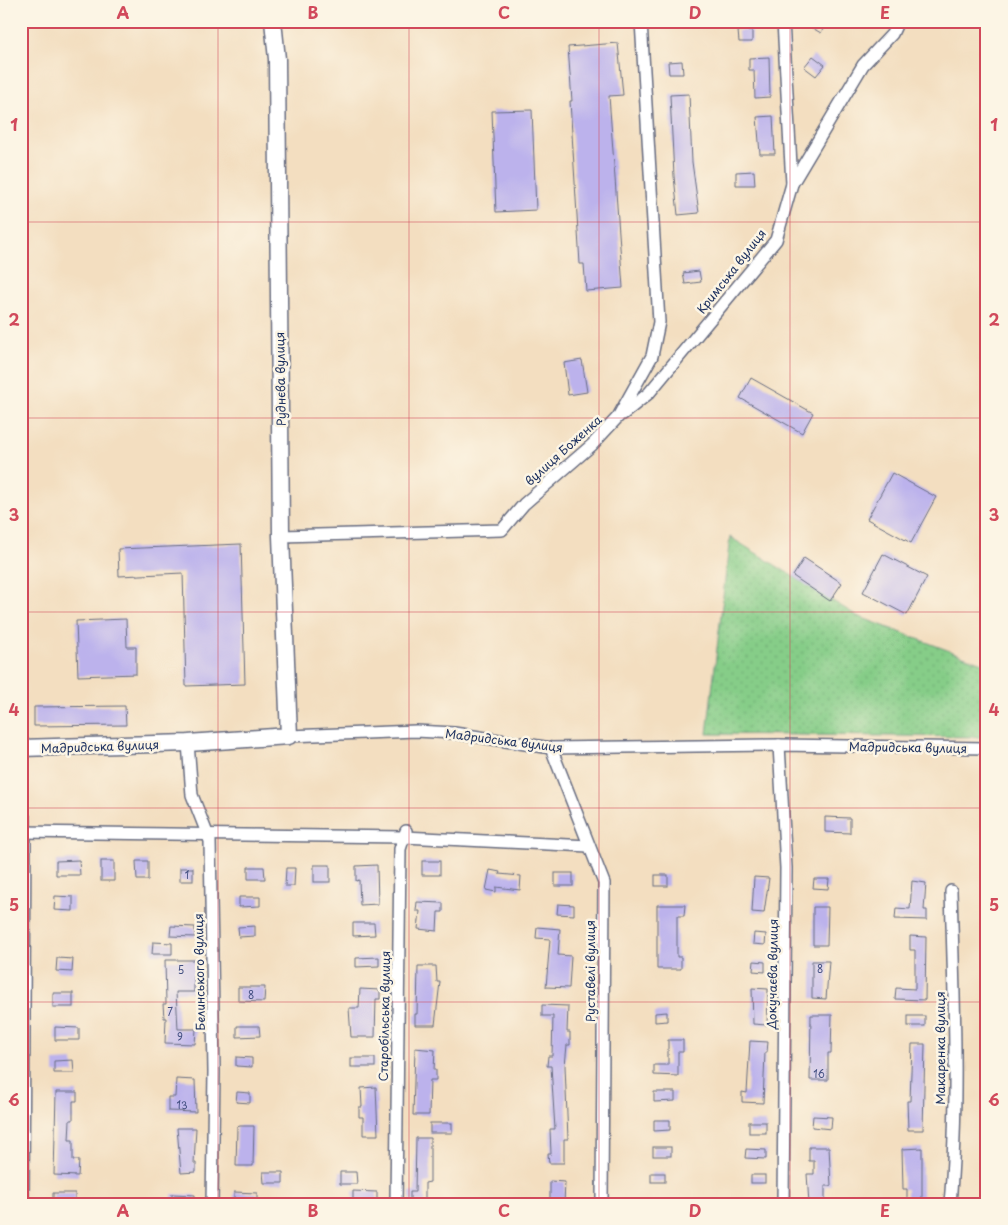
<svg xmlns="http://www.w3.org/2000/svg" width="1008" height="1225" font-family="'Playpen Sans',sans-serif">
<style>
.grass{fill:url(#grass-dots);stroke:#507e73}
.building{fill:#bcb2ec}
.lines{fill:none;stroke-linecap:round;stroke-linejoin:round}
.street-casing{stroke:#676c80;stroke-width:14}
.secondary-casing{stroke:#676c80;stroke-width:19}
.street{stroke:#fff;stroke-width:11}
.secondary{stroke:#fff;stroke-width:16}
.grid{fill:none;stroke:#d1495b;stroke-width:1;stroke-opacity:0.55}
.labels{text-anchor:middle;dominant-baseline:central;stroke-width:5;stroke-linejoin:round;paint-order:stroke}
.number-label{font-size:10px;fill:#435082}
.street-label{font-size:12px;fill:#1b2f5e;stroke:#fcf5e5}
.neatline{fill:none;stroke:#d1495b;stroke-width:2}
.grid-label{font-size:16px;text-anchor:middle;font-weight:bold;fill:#d1495b}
</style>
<defs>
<pattern id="grass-dots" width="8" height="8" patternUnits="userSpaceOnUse" patternTransform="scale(1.25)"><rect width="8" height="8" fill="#86cd88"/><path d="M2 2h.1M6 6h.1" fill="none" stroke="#73b078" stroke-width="1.8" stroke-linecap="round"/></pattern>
</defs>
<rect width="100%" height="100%" fill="#fcf5e5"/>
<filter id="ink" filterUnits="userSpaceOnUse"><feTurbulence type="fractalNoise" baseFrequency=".02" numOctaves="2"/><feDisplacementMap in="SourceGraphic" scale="10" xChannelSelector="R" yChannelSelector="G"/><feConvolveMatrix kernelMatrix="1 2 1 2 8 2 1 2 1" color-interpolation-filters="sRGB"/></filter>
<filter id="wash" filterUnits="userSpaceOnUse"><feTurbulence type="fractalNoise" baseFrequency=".0096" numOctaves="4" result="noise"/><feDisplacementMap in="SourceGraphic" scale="20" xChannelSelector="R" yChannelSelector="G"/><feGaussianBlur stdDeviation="1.12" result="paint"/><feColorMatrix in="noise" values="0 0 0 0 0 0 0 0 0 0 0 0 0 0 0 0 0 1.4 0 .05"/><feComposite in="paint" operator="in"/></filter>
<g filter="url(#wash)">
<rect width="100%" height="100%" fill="#f3dec0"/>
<polygon class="grass" points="730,537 857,616 987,665 987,737 707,734"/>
<g id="blocks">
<g class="building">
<polygon points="800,21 827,21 821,33"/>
<polygon points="752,30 752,42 739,42 738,31"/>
<polygon points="618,43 623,95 609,96 623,288 586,291 584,264 580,264 570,101 572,101 568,47"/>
<polygon points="813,56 825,65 816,76 804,67"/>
<polygon points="769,57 770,97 755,98 754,70 749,70 749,58"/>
<polygon points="682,61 683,74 669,74 668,62"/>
<polygon points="689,94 692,162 699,213 678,215 674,176 670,95"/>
<polygon points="532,110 536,210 496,212 492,111"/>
<polygon points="773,116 775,154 760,154 757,117"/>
<polygon points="754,171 755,185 736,185 736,172"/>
<polygon points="699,271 701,282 685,284 683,273"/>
<polygon points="582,360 587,392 568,395 564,363"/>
<polygon points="751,378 813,413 802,433 740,398"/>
<polygon points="892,473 936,497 911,543 867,519"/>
<polygon points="241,544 245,684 186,686 183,573 119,576 118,549"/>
<polygon points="883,554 927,577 907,615 863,592"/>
<polygon points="804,558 842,583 830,601 793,576"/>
<polygon points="126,619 127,647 136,647 136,674 78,676 76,621"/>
<polygon points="125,706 126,725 34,726 34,707"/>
<polygon points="825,817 850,818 850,833 825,832"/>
<polygon points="79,860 80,875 56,875 56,861"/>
<rect x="101" y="861" width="13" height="20"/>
<polygon points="136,861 148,861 148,880 137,880"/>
<rect x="422" y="861" width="18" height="14"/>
<rect x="314" y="865" width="16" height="17"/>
<polygon points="377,865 378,904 360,905 359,880 356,881 356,866"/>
<polygon points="248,867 264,867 265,879 248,879"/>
<rect x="180" y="868" width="13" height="13"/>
<polygon points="286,868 295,868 294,886 285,886"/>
<polygon points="490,870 500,872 499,874 521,876 520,890 496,887 496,892 486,890"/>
<rect x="555" y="873" width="18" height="13"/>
<rect x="655" y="875" width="13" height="11"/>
<polygon points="754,877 769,878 764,913 752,912"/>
<polygon points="814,879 829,879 828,889 813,888"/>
<polygon points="912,881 926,883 924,910 927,910 927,920 895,919 896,908 910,909"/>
<polygon points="55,896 73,897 73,911 54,910"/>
<polygon points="239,897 260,897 260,906 239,907"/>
<polygon points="417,902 443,903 443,912 438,912 437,931 418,929 420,911 416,911"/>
<polygon points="558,904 574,905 574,915 557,914"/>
<polygon points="657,905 685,905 684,916 677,916 677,957 681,957 681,969 657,969"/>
<polygon points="813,907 828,907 827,945 813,945"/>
<polygon points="353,923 374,923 375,935 353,936"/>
<polygon points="171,926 195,927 195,937 170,936"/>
<polygon points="255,926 255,936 239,937 238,927"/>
<polygon points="537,927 560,929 558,955 571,956 569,988 546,987 550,939 536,938"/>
<polygon points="754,933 766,934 765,945 753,944"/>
<polygon points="910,936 926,937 925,1000 895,999 896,988 915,989 915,950 910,950"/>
<polygon points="153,942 172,943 172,954 152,954"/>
<polygon points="379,957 379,966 356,967 356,958"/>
<polygon points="57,958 73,959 72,972 56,971"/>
<polygon points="165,960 198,960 198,977 194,977 194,992 176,992 178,1029 196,1029 195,1044 165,1043 166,1018 164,1018 163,1004 166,1004"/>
<polygon points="754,961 765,962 765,972 753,971"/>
<polygon points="812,961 829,961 826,999 812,998"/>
<polygon points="418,966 436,966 437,982 440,982 435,1025 415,1025 415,1014 417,1014"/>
<polygon points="238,987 265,987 264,1002 238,1001"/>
<polygon points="752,988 768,989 767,1025 753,1024"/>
<polygon points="360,989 380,990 380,999 376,999 375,1037 351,1037 349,1008 359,1008"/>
<rect x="53" y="993" width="20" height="14"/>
<polygon points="542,1005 568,1006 567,1032 570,1032 570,1045 567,1045 565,1066 568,1139 564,1139 564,1163 549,1163 548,1154 551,1154 550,1129 555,1129 551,1066 547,1066 548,1056 552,1056 553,1016 542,1016"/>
<polygon points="667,1012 667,1021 655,1022 655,1013"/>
<polygon points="811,1015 832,1015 831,1053 828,1053 828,1080 810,1080"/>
<rect x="908" y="1016" width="17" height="10"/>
<polygon points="237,1026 259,1026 260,1036 237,1037"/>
<polygon points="55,1027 79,1028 79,1040 55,1040"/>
<polygon points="668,1040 683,1040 683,1052 678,1052 678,1076 654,1075 654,1065 668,1065"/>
<polygon points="750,1041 768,1042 767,1052 765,1052 763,1103 742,1102 742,1092 747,1093"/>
<polygon points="912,1044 925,1044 923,1130 908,1130 907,1101 910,1101"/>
<polygon points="415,1048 435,1050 434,1070 436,1070 436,1080 430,1080 429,1115 413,1115"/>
<polygon points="236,1057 252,1058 252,1067 236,1066"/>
<rect x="351" y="1058" width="24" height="9"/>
<polygon points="73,1060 74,1073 54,1073 54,1061"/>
<polygon points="176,1079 195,1080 196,1112 168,1111 168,1097 175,1097"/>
<polygon points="376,1087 378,1135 363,1135 363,1117 359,1117 359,1107 362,1107 361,1088"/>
<polygon points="56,1092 77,1092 77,1101 73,1101 73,1120 70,1120 69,1140 73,1140 73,1160 79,1160 78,1176 54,1175"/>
<polygon points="237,1092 250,1093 250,1103 236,1102"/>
<polygon points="654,1092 675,1092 675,1101 654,1102"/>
<polygon points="813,1116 832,1117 831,1129 812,1127"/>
<polygon points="654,1120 670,1120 670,1130 654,1131"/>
<rect x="749" y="1122" width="17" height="11"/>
<rect x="430" y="1123" width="22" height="10"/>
<polygon points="240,1126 254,1126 253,1166 236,1166 237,1127"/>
<polygon points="177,1128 196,1128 194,1163 196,1163 196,1172 181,1173"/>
<polygon points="416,1138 430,1138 430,1182 425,1183 425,1202 410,1201 410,1192 415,1192"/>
<rect x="653" y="1147" width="18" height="9"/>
<polygon points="809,1147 829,1147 831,1186 825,1186 825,1204 809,1204 807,1174 814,1174 814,1161 809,1161"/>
<polygon points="922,1148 922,1204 907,1204 907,1189 903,1189 902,1149"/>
<polygon points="746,1149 766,1150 766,1159 745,1158"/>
<polygon points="263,1172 283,1172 283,1183 264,1183"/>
<polygon points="340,1172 356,1172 357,1184 340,1184"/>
<rect x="651" y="1173" width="14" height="9"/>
<rect x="751" y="1175" width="14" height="8"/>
<polygon points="550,1181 565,1182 564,1204 550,1204"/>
<polygon points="353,1191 377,1192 377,1204 353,1204"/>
<polygon points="234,1192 257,1193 257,1203 234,1202"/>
<polygon points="53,1193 75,1193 75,1203 53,1204"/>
<polygon points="172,1194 195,1195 195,1204 172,1204"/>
</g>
</g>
</g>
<g filter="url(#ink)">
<use href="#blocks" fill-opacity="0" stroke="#676c80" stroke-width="1"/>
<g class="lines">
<g class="street-casing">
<g id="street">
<polyline points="783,21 792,184"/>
<polyline points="623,414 649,393 776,240 792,184 863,65 892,34 898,21"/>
<polyline points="281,536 502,530 524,504 592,445 618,417 652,356 659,322 641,21"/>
<polyline points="289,736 416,731 454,733 551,748 779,745 987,748"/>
<polyline points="188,743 192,795 210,841 214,1072 212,1204"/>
<polyline points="779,745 786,868 783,1204"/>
<polyline points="551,748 604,883 602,1204"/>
<polyline points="21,814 25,819 23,1204"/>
<polyline points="21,832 404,837 589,846"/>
<polyline points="396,1204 400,849 406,831"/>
<path d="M950,1204C959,1100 954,995 951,891"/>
</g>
</g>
<g class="secondary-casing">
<polyline id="secondary" points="21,748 188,743 289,736 281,536 277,59 273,21"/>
</g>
<use href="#street" class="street"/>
<use href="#secondary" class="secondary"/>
</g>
</g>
<path class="grid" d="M218,21V1204M409,21V1204M599,21V1204M790,21V1204M21,222H987M21,418H987M21,612H987M21,808H987M21,1002H987"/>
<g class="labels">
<g class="number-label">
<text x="187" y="874">1</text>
<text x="820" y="968">8</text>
<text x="181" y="969">5</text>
<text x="251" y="994">8</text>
<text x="170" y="1011">7</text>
<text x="180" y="1036">9</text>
<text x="819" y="1073">16</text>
<text x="182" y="1104">13</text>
</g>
<g class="street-label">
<text transform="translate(731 271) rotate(-52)">Кримська вулиця</text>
<text transform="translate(280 379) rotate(-91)">Руднєва вулиця</text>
<text transform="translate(563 450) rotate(-42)">вулиця Боженка</text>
<text transform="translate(504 740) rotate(7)">Мадридська вулиця</text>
<text transform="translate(100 746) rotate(-2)">Мадридська вулиця</text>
<text transform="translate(908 747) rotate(1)">Мадридська вулиця</text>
<text transform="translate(590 971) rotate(-90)">Руставелі вулиця</text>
<text transform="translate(199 972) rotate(-91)">Белинського вулиця</text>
<text transform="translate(772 974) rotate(-89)">Докучаєва вулиця</text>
<text transform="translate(384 1016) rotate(-89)">Старобільська вулиця</text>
<text transform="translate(940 1048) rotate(-90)">Макаренка вулиця</text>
</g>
</g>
<rect width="1008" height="1225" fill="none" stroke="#fcf5e5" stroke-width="55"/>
<rect x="28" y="28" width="952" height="1170" class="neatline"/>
<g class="grid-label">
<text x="123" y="19">A</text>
<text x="313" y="19">B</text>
<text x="504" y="19">C</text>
<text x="695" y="19">D</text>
<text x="885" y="19">E</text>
<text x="14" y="131">1</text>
<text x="994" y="131">1</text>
<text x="14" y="326">2</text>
<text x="994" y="326">2</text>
<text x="14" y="521">3</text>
<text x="994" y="521">3</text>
<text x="14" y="716">4</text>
<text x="994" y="716">4</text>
<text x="14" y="911">5</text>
<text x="994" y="911">5</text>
<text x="14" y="1106">6</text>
<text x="994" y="1106">6</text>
<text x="123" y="1217">A</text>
<text x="313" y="1217">B</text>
<text x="504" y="1217">C</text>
<text x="695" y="1217">D</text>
<text x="885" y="1217">E</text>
</g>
</svg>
